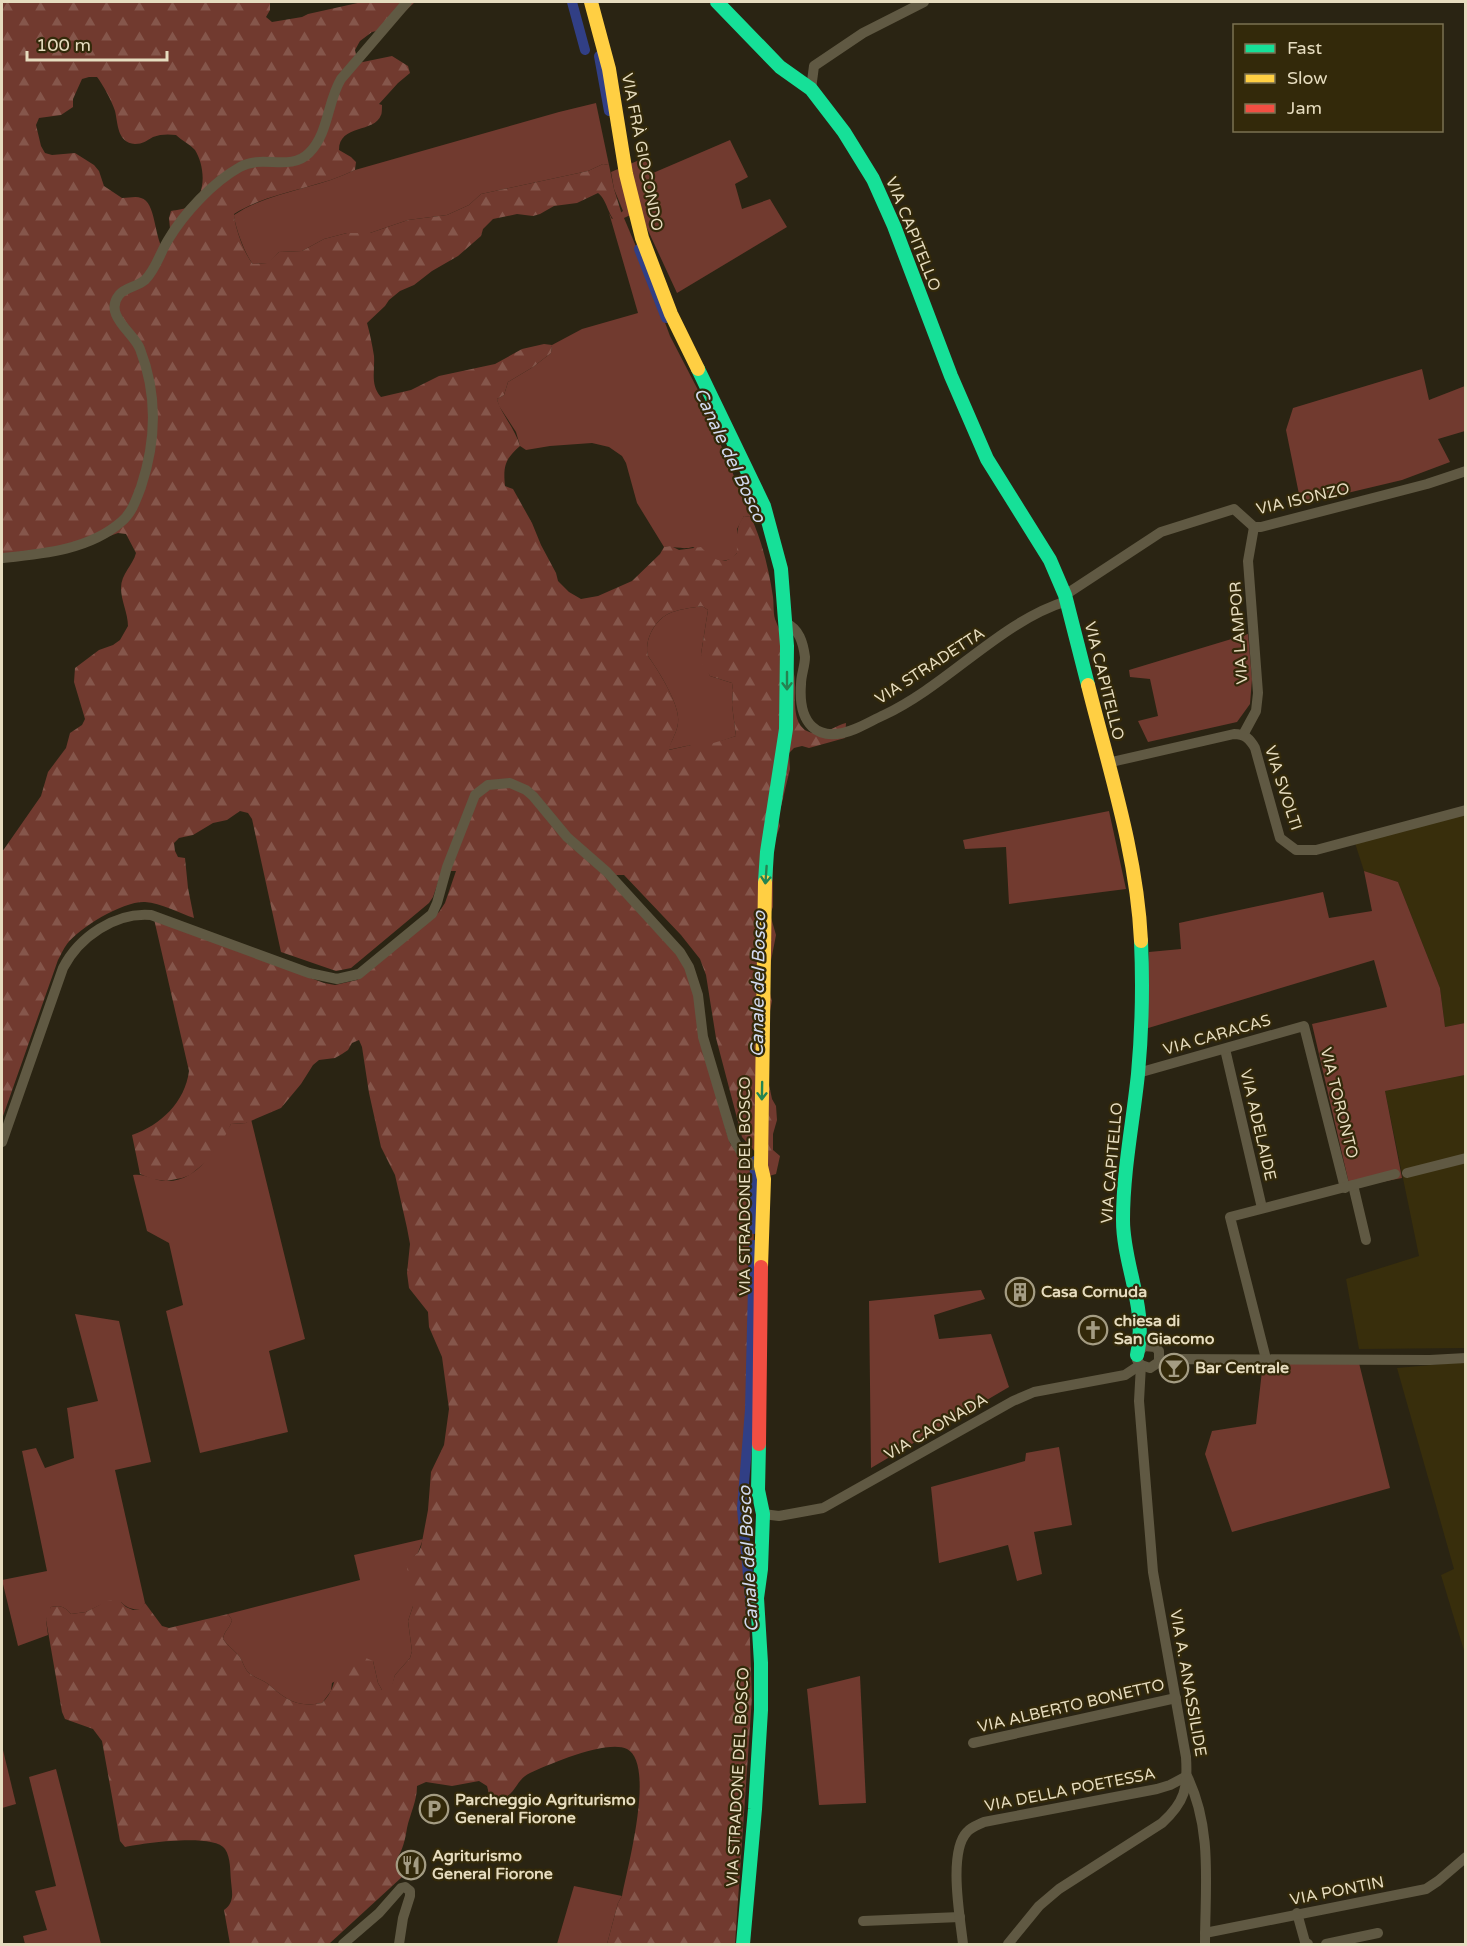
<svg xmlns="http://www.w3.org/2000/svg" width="1467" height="1946" font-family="'Varela Round',sans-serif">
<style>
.built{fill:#382e0c}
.green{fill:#713a2f}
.forest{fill:url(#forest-firs);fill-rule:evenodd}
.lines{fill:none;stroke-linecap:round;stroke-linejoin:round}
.canal{stroke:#313f85;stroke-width:10}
.street{stroke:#605943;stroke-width:10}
.fast{stroke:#16e098;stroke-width:14}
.slow{stroke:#ffcf43;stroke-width:14}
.jam{stroke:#f24e42;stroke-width:14}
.oneway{stroke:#248451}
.labels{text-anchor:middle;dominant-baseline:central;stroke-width:4.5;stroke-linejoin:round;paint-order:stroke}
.street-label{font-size:16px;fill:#e6dcbf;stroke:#33290a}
.poi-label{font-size:16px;font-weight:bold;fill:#e6dcbf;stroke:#33290a;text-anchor:start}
.water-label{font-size:18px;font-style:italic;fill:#d1d9ef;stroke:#33290a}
</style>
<defs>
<pattern id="forest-firs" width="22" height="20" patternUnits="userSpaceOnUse" patternTransform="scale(1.5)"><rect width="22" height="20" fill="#713a2f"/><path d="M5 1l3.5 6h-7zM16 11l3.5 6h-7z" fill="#85564b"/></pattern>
</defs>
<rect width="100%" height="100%" fill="#2a2413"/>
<g class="built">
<polygon points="1465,811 1465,1023 1445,1027 1440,988 1398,882 1364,871 1355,843"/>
<polygon points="1465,1075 1465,1348 1359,1349 1346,1279 1419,1256 1385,1091"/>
<polygon points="1465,1362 1465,1654 1441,1575 1454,1569 1397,1368"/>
</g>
<g class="green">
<path d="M596,103L609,165L603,164L588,171L481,194L469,205L447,215L408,220L370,233H347L324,239L302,251L279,252L268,263L253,264C246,257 234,224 234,215C270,191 317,189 355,170L559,112Z"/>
<path d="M730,140L748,177L735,184L742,209L770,199L787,227L677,293L639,211L624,218L643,263L670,336L698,390L751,517L744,516L737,529V553L732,559L717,562L693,547C682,550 675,546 664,547L637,503L626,463L622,456L609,447L592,443L550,446L526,450L520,446L516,432L499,406L497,399L504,395L508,382L533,367L551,353L552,345L582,329L638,313L609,213L612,219L623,211L614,189L611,172L644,158L653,173Z"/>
<polygon points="1422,369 1429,400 1465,386 1465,431 1438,439 1450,462 1402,480 1301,504 1286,430 1293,408"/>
<path d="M702,606L708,610L701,654L710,676L732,683L733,690L732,705L736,736L707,746L691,745L668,750C671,741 677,732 678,723C681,706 658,670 648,656C644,641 654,621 668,614C678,609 691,608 702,606Z"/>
<polygon points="1248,634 1252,679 1250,704 1237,722 1148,742 1138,721 1158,716 1150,679 1130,677 1129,670"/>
<polygon points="1109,811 1126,889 1009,904 1006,847 965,849 963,840"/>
<polygon points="1364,871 1398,882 1440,988 1445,1027 1465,1023 1465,1075 1385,1091 1402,1178 1350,1188 1312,1024 1387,1007 1374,960 1145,1029 1149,952 1181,949 1179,923 1323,892 1329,918 1372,911"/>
<path d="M251,1119L305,1339L269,1351L288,1432L200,1453L166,1311L183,1305L169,1243L147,1231L133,1175C145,1173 154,1181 166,1181C199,1182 216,1147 231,1124L246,1123Z"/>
<polygon points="981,1290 985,1299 934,1315 939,1339 991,1334 1009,1387 871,1468 869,1301"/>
<path d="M75,1314L119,1321L151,1462L115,1470L145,1603L141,1609C132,1610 127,1608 121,1602L100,1605L86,1612L71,1614C65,1607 61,1605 51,1607L46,1620L48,1635L18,1646L2,1580L47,1571L22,1451L36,1448L45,1468L74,1458L67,1408L98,1401Z"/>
<polygon points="1263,1362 1359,1363 1390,1488 1232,1532 1205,1454 1212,1431 1256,1424"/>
<polygon points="1059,1447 1072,1525 1034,1532 1042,1574 1017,1581 1008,1545 939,1563 931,1487 1025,1461 1026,1453"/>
<path d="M423,1539L418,1553L413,1557V1606L408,1621L412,1651L410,1658L395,1675L391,1690H382L378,1683L373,1661L332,1683L331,1691L322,1703C297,1708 285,1699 268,1684C262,1679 254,1678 248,1672C244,1668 243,1661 239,1656C234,1650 228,1646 223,1639C224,1631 230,1628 232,1620L228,1614L360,1580L354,1555Z"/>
<polygon points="860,1676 866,1803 819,1805 807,1689"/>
<polygon points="2,1746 16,1804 2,1808"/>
<polygon points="56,1769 101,1944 25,1944 23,1936 47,1930 35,1891 56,1886 29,1777"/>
<polygon points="574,1886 622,1896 618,1903 607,1944 557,1944"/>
</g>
<path class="forest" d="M2,2H267L270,3V10L266,17L272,22L302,17L308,14L362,2H415L386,29L372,32L360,41L355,50L358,63L392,56L408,66L410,73L398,83L379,104L382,105C382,106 382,115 381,115C375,133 339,124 339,150L351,157L356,162L355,170C317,189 270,191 234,214C234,225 245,256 253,264L267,263L279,252L302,251L324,239L347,233H370L408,220L447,215L469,205L481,194L588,171L603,164L609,165L614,189L623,218L618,224C607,215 608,201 598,193L577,203L554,206L540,214L533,216L517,214L493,219L483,229L481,236L458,256L432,271L414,285L400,291L389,300L385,306L367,323C370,334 372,344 374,356C375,371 370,385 381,397L411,390L439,376L495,364L522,349L544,344L552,345L551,353L533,367L508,382L504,395L497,399C501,414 515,428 520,446C505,459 503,466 505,486L513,489L532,523L541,545L556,573L558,581L569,592L581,599L598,596L632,581L660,554L664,547L671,546L679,550L701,547C712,559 724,568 737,553C737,540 735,527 744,516L751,517C762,541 769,570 773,597C774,604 773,612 775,619C784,643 796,664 795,689C795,702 793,724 807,731C821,738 834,726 846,723L845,738L809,748L802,746L794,748L789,753L790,769L778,819L780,826L773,846V907L770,914L776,935L769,971L768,986L772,1001L766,1031L770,1040L767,1075L772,1099L776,1106L777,1120L773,1134V1150L780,1156L776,1174L769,1176L757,1154L742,1137L716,1038L706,975L700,959L681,935L624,875H605L688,966L726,1131L730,1143L755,1178L750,1416L741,1486L740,1523L748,1587L752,1697L735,1944H607L618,1903L622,1896C627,1869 656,1764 627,1749C608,1739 549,1764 530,1773C512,1782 518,1799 491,1801L487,1786L479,1781L452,1786L426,1782L417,1786C417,1801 410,1814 407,1828C405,1840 403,1850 396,1860L402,1877L330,1943L327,1944H230L224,1910C235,1902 232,1893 231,1881C230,1871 231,1858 225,1849C214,1833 144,1843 125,1847L120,1841L102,1741L93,1729L65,1719L62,1712L46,1620L47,1613L51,1607C61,1605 65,1607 71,1614L86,1612L107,1601L114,1600L121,1602L126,1607L133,1610L140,1609L145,1603L162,1626L169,1628L228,1614L232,1620C230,1628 224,1631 223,1639C228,1646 234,1650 239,1656C243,1661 244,1668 248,1672C254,1678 262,1679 268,1684C285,1699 297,1708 322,1703C344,1682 323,1667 366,1658L373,1661L378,1683L382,1690H390L395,1675L410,1658L412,1651L408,1621L413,1606L406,1561L418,1553L421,1547L428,1510L431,1472L444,1445L449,1409L442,1357L429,1327L428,1312L409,1288L407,1273L410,1244L407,1228L395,1175L381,1147L369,1093L362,1047L359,1040L352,1043L348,1050L342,1054L335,1058L319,1060L313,1065L301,1084L281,1108L246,1123L231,1124L224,1138L207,1161L190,1175L182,1178L166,1181L152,1179L140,1174L132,1135C161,1125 185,1102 189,1071L154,919L324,983L335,985L357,980L439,912L445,903L456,871H442L433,897L429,903L351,968L336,971L281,952L252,819L248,813L240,811L227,820L213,823L193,835L179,838L174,843L175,851L178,857L185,858L188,888L194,918C179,913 161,903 145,902C123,901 80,927 67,944C63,949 61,955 58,960L2,1119V852L41,796L48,772L66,748L70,733L82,725L85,719L74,682L75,668L99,650L113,645L120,640L128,626C128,613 121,601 121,588C121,574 133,565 136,553L126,534L118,533L104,538L6,556L2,552ZM89,77H97C102,83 113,103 115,111C118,123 117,143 135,144C143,144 146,141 153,137C160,134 169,134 176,135C182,141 190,144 195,150C205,166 207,195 190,206C185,209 177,210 171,211L169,218L171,239L163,249C154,236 156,202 141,198C136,196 129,198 122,198L104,186L99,171L94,165L75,153L52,155L45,153L41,146L36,125L39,118L61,115L73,107V99L82,79ZM702,606L708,610L701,654L702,663L710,676L732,683L733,690L732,705L736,736L707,745H691L669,750C671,740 677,733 678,723C681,706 658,670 648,656C644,641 654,621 668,614C678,609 691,608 702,606Z"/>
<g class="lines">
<g class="canal">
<polyline points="572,2 585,50"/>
<polyline points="599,56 609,111"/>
<polyline points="639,249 666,318"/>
<polyline points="754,1229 755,1161"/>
<polyline points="751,1609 742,1508 750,1410 754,1245"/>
</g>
<g class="street">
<polyline points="811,89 814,66 863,33 924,2"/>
<path d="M2,558C42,554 89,550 121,522C132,513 136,500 141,487C156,442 158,395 140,349C134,333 103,315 119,295C125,287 137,287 145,280C156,269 160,253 168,240C184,213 213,182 240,167C262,154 290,172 309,153C329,133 327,102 341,79L407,2"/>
<polyline points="1065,595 1161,532 1234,509 1254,527 1261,527 1427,484 1466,471"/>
<path d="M786,623C799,629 803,642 805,657C805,666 801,675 801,684C798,722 816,745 855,729C865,725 875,719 884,715C948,685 1001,621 1067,601"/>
<polyline points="1243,735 1256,711 1258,693 1248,561 1254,527"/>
<path d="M1107,763L1234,734C1245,734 1250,739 1255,748L1280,838L1296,850H1316L1466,810"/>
<polyline points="1225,1049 1262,1208"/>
<polyline points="1138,1073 1304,1026 1345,1188"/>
<path d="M2,1142L63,968C79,937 115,912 151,915L309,973L337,979L359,974L432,914L437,903L447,867L475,795L488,785L510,783L526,790L533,796L567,837L607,872L680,952L689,967L698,995L703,1037L733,1138L745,1159L752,1165L759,1166"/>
<polyline points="1407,1173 1466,1158"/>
<polyline points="1353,1185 1366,1240"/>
<polyline points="1266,1359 1230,1217 1395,1174"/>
<polyline points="1137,1360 1141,1365 1150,1368 1159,1362 1159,1351 1155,1347 1144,1346 1138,1353"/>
<polyline points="1159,1362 1174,1359 1430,1360 1466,1358"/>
<polyline points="763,1514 779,1516 823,1508 1013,1401 1034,1392 1125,1375 1140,1365"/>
<polyline points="973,1743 1176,1698"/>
<polyline points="1297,1913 1305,1942 1308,1944"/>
<polyline points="863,1921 960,1917"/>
<polyline points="1205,1933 1426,1889 1438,1881 1466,1857"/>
<polyline points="343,1944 379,1913 401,1888 405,1887 410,1891 410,1896 403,1918 399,1944"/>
<path d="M963,1944C960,1917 948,1852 967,1832C971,1827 978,1825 984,1822L1157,1789L1170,1785L1187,1776C1213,1829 1205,1887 1205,1944"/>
<path d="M1008,1944L1039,1906L1059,1889L1162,1823C1185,1802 1188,1788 1186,1757L1153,1572L1139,1401L1141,1365"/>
<polyline points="1326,1944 1378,1933"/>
</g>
<g class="fast">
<polyline points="717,2 780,67 811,89 844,132 873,179 894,226 951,376 987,459 1050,560 1065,595 1088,685"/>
<polyline points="698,369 764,506 781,569 787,646 786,729 767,852 765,882"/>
<path d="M1137,1355C1148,1309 1123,1265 1123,1220C1123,1171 1133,1122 1138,1074C1142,1030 1143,986 1141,941"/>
<polyline points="743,1944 755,1809 761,1710 761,1663 757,1598 761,1569 763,1514 758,1490 759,1444"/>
</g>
<g class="slow">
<polyline points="591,2 609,69 626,174 642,238 671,314 698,369"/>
<path d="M1088,685C1109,769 1137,854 1141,941"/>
<polyline points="761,1267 764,1179 761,1166 765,882"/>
</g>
<polyline class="jam" points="759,1444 761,1267"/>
</g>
<defs><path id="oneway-shaft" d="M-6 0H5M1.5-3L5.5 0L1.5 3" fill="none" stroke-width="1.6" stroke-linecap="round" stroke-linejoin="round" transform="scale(1.5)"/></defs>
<g class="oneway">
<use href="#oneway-shaft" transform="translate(787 681) rotate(90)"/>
<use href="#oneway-shaft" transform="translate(766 875) rotate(94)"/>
<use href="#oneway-shaft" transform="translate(762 1091) rotate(91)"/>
</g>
<defs>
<g id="building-ring" transform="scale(1.5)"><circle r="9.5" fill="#33290a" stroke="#a49c83" stroke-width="1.5"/><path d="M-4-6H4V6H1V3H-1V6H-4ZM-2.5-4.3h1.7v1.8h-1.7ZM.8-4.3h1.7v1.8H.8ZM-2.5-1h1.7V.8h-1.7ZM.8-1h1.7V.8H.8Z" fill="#a49c83"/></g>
<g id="church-ring" transform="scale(1.5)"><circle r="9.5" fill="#33290a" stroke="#a49c83" stroke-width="1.5"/><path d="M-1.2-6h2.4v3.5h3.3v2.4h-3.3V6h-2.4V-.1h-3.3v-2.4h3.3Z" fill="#a49c83"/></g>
<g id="bar-ring" transform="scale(1.5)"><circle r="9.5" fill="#33290a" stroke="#a49c83" stroke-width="1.5"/><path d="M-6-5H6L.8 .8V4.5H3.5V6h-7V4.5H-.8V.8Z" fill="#a49c83"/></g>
<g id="parking-ring" transform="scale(1.5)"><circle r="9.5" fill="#33290a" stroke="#a49c83" stroke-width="1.5"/><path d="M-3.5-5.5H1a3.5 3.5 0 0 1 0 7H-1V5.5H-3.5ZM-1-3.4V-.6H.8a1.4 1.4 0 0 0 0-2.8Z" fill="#a49c83"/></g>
<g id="restaurant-ring" transform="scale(1.5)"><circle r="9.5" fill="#33290a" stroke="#a49c83" stroke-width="1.5"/><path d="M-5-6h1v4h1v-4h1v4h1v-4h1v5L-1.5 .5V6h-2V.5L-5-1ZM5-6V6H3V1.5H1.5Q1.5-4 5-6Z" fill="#a49c83"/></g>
</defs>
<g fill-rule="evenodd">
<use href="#building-ring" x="1020" y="1292"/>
<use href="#church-ring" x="1093" y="1330"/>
<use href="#bar-ring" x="1174" y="1368"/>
<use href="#parking-ring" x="434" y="1809"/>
<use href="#restaurant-ring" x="411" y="1865"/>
</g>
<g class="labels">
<g class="street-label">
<text transform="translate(642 152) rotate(79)">VIA FRÀ GIOCONDO</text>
<text transform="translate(913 234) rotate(68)">VIA CAPITELLO</text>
<text transform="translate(1303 499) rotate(-13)">VIA ISONZO</text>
<text transform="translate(1239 633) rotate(-94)">VIA LAMPOR</text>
<text transform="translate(930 666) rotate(-33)">VIA STRADETTA</text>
<text transform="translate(1104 681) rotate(76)">VIA CAPITELLO</text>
<text transform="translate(1283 788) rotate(72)">VIA SVOLTI</text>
<text transform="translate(1217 1035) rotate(-16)">VIA CARACAS</text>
<text transform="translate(1339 1103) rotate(76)">VIA TORONTO</text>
<text transform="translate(1258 1125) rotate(77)">VIA ADELAIDE</text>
<text transform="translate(1112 1163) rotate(-85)">VIA CAPITELLO</text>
<text transform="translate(745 1186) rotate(-90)">VIA STRADONE DEL BOSCO</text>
<text transform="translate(936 1427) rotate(-30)">VIA CAONADA</text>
<text transform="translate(1188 1683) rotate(80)">VIA A. ANASSILIDE</text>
<text transform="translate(1071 1706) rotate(-13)">VIA ALBERTO BONETTO</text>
<text transform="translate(738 1777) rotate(-87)">VIA STRADONE DEL BOSCO</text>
<text transform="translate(1070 1790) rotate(-11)">VIA DELLA POETESSA</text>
<text transform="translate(1337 1891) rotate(-11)">VIA PONTIN</text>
</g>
<g class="poi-label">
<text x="1041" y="1292">Casa Cornuda</text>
<text x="1114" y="1321">chiesa di<tspan x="1114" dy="18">San Giacomo</tspan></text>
<text x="1195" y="1368">Bar Centrale</text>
<text x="455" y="1800">Parcheggio Agriturismo<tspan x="455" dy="18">General Fiorone</tspan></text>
<text x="432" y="1856">Agriturismo<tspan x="432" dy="18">General Fiorone</tspan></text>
</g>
<g class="water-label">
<text transform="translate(730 455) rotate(65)">Canale del Bosco</text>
<text transform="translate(758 984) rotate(-89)">Canale del Bosco</text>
<text transform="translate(748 1559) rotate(-93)">Canale del Bosco</text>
</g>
</g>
<rect width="1467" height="1946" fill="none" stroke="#e6dcbf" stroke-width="6"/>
<rect x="1233" y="24" width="210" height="108" fill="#33290a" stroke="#7b7152" stroke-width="1.5"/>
<rect x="1245" y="44" width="30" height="9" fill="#16e098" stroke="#7b7152" stroke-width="1.5"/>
<text x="1287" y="54" font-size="18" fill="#e6dcbf">Fast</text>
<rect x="1245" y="74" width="30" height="9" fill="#ffcf43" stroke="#7b7152" stroke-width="1.5"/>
<text x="1287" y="84" font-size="18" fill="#e6dcbf">Slow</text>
<rect x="1245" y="104" width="30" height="9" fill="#f24e42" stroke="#7b7152" stroke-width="1.5"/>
<text x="1287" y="114" font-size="18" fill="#e6dcbf">Jam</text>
<path d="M27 51v9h140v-9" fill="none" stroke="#e6dcbf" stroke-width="3"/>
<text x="36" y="51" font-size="18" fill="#e6dcbf" stroke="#33290a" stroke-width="4.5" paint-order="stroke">100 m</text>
</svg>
